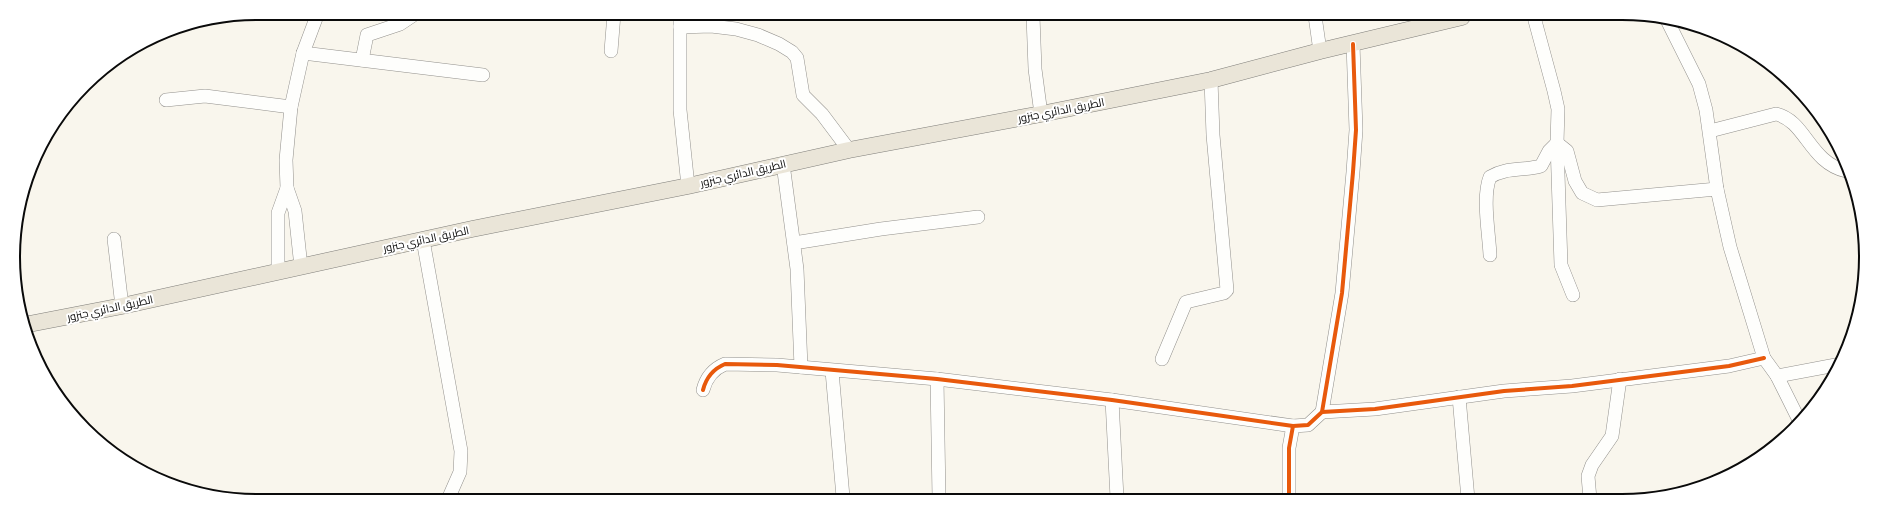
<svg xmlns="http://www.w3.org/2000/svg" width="1879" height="514" font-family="'Crimson Pro',Cairo,serif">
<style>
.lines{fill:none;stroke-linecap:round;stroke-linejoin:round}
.minor-casing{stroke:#92908c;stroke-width:14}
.major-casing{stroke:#7f7e7a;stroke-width:17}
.minor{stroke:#fefefc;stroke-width:13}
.major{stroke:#eae5d8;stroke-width:16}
.cycleway-casing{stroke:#fff;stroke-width:6}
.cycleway{stroke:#e8590c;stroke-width:4}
.labels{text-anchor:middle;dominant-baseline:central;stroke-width:4;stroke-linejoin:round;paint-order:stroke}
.street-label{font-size:11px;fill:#0a0a0a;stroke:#fff}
.rim{fill:none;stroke:#0a0a0a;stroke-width:2}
</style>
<rect width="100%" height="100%" fill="#f9f6ed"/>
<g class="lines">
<g class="minor-casing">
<g id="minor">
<polyline points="680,14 680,110 688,186"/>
<polyline points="1033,16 1035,69 1041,114"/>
<polyline points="1315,16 1320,51"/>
<polyline points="1534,17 1554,91 1558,109 1557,143 1561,265 1573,295"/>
<polyline points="1666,18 1699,84 1706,110 1717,189 1730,247 1764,358 1777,376 1800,422"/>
<polyline points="680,27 711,26 736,29 758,35 779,44 792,52 797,58 803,95 822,114 849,150"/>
<polyline points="611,51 614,14"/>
<polyline points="303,53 483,75"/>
<polyline points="362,60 367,35 400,24 415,14"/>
<polyline points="166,100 205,96 291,107"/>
<path d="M1710,131L1776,114C1806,121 1809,162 1846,171"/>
<polyline points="783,164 797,269 801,367"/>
<polyline points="287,188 295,211 301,267"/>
<polyline points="114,239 122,306"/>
<polyline points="423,240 461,451 460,472 449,497"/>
<polyline points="794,243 881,229 978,217"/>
<path d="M1490,255C1489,233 1482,197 1490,177C1506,167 1523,171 1541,166L1549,151L1557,143L1567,151L1575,181L1582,193L1597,200L1717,189"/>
<polyline points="278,272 278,213 287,188 286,160 291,107 303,53 318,13"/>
<polyline points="1162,359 1186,302 1224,293 1227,290 1213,135 1211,80"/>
<polyline points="832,371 843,497"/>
<polyline points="1777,376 1841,364"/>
<polyline points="937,379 939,498"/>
<path d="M703,390C706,378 713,369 725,364L777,365L937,379L1112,400L1293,426"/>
<polyline points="1459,397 1468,499"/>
<polyline points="1112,400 1117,498"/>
<polyline points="1322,412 1375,409 1504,391 1572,386 1729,366 1764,358"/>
<polyline points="1289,498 1289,448 1293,426 1308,425 1322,412 1342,293 1353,172 1356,130 1353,44"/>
<polyline points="1590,499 1588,476 1592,465 1612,436 1620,379"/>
</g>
</g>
<g class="major-casing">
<polyline id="major" points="24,325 122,306 472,229 688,186 849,150 1041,114 1211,80 1320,51 1462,17"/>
</g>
<use href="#minor" class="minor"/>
<use href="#major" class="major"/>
<g class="cycleway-casing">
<g id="cycleway">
<path d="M703,390C706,378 713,369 725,364L777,365L937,379L1112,400L1293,426"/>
<polyline points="1322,412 1375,409 1504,391 1572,386 1729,366 1764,358"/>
<polyline points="1289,498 1289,448 1293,426 1308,425 1322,412 1342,293 1353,172 1356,130 1353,44"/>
</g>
</g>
<use href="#cycleway" class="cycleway"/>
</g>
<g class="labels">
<g class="street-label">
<text transform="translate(1061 110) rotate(-11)">الطريق الدائري جنزور</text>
<text transform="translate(743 173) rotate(-13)">الطريق الدائري جنزور</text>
<text transform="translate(426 239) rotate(-12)">الطريق الدائري جنزور</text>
<text transform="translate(110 308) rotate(-12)">الطريق الدائري جنزور</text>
</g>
</g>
<path d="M0 0H1879V514H0ZM257 20H1622A237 237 0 0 1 1859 257V257A237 237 0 0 1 1622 494H257A237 237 0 0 1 20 257V257A237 237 0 0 1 257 20Z" fill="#fff" fill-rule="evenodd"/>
<path class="rim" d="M257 20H1622A237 237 0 0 1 1859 257V257A237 237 0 0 1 1622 494H257A237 237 0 0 1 20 257V257A237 237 0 0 1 257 20Z"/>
</svg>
